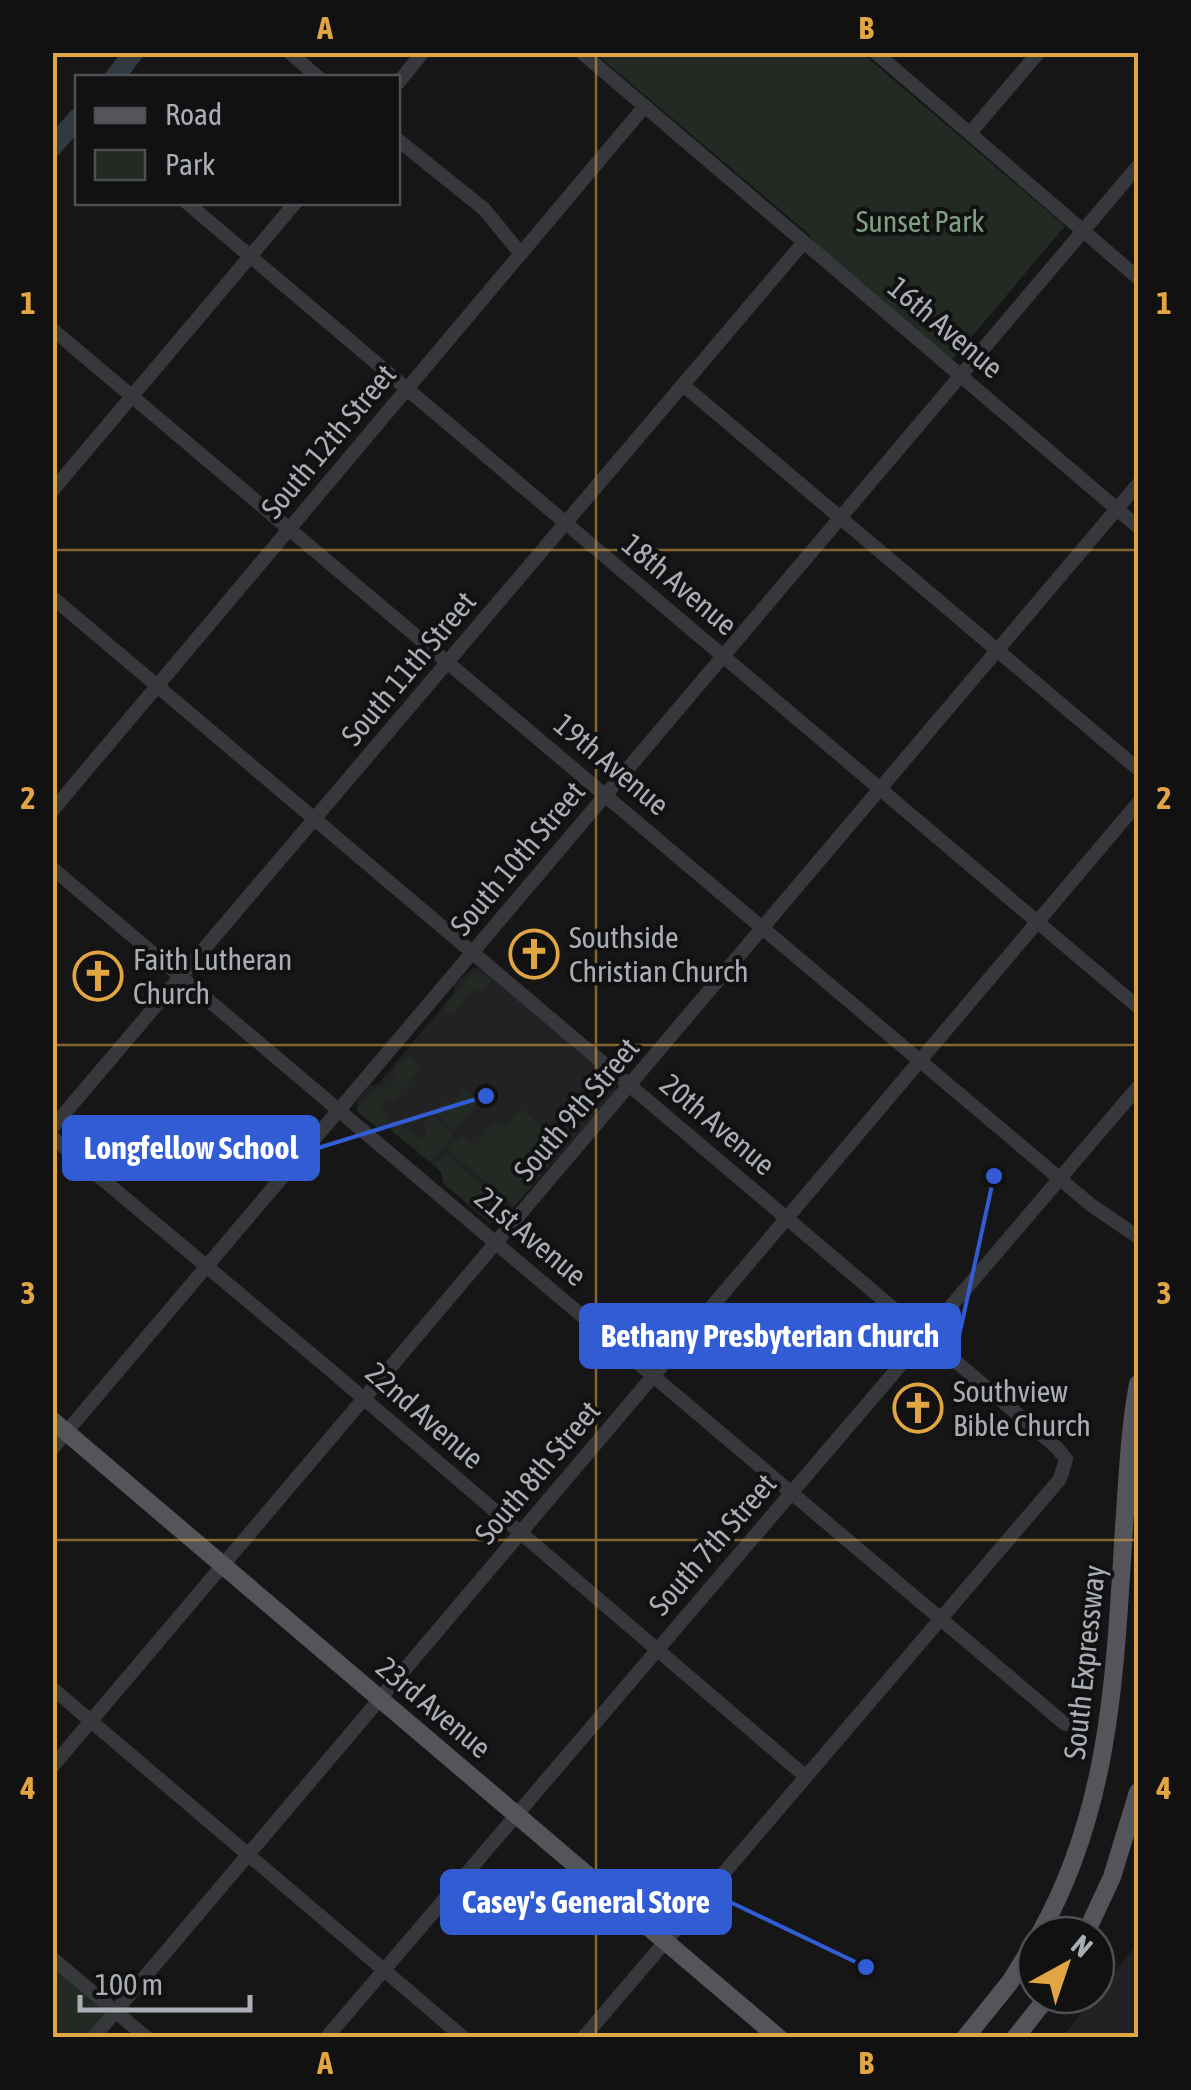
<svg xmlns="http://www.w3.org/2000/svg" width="1191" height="2090" font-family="'Asap Condensed',sans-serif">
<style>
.built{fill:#222224}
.green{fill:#222a23}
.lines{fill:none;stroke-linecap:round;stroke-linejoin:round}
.river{stroke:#30393f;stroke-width:20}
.minor{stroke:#37383c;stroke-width:14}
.major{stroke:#53555b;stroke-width:18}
.grid{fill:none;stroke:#e2a543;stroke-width:2.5;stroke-opacity:0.55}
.labels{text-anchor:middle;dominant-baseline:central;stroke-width:8;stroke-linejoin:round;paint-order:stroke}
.park-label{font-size:30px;fill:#81a082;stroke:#111112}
.street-label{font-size:30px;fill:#a9adb6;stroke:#111112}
.poi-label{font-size:30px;fill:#a9adb6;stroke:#111112;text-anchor:start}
.leader{fill:none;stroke:#325cd3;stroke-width:4}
.callout-dot{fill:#325cd3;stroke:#111112;stroke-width:4}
.callout{fill:#325cd3;stroke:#325cd3;stroke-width:4}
.callout-label{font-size:32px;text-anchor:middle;font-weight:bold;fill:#fff}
.neatline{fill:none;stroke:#e2a543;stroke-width:4}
.grid-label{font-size:32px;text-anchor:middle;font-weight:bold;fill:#e2a543}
</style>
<rect width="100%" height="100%" fill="#161617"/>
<g class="built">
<polygon points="474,967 481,968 615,1081 616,1086 616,1091 501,1222 490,1223 443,1183 441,1172 434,1166 388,1127 376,1127 358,1112 357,1101 370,1085 378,1084 454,993 454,985"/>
<polygon points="1138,1943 1138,2037 1062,2037"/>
</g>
<g class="green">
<polygon points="595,53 862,53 1065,226 948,365 814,250 810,235"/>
<polygon points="473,971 480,972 491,981 482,992 476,987 451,1016 444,1010"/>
<polygon points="408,1055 422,1067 393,1101 389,1098 381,1107 387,1113 384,1117 389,1122 387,1127 376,1127 358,1112 357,1107 380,1087 386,1091 396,1079 390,1074 400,1062 403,1064"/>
<polygon points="461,1089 475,1100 476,1106 455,1130 434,1112 446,1101 454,1103 462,1093"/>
<polygon points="521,1109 560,1141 551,1163 514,1206 448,1150 462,1134 472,1144 478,1143 494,1123 505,1127"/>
<polygon points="432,1115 454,1134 430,1162 417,1152 421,1147 418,1144 414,1149 392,1131 399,1123 418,1139 422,1139 427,1133 423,1125"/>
<polygon points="446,1154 511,1210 501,1222 490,1223 443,1183 441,1172 434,1165"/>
<polygon points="52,1958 116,2011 93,2037 53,2037"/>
</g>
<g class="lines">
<g class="river">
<polyline points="114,78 134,52"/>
<polyline points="52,147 78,118"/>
</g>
<g class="minor">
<polyline points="289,52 319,78"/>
<polyline points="581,52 1138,527"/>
<polyline points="875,52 1138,278"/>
<polyline points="398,83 423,52"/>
<polyline points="970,133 1039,52"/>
<polyline points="398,140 484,209 521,254"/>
<polyline points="186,202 1138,1007"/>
<polyline points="52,329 1091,1205 1138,1237"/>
<polyline points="683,385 1138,769"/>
<polyline points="52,491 296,202"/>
<polyline points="52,597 926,1336 1056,1447 1066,1459 1060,1479 583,2038"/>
<polyline points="52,811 645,106"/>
<polyline points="52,868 1065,1724"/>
<polyline points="52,1128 804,242"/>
<polyline points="52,1137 328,1368 805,1776"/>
<polyline points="52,1449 1138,166"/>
<polyline points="52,1688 464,2038"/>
<polyline points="52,1767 1138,484"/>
<polyline points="52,1958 147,2038"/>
<polyline points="93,2038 1138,803"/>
<polyline points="326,2038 1138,1087"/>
</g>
<g class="major">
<polyline points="52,1420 779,2038"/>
<path d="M1039,1935C1114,1802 1115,1661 1125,1513C1128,1470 1130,1427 1138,1384"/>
<polyline points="1085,1935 1112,1877 1138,1792"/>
<polyline points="965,2038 1010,1982 1036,1940"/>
<polyline points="1015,2038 1049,1995"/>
</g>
</g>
<path class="grid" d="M596,52V2038M52,550H1138M52,1045H1138M52,1540H1138"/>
<defs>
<g id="church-ring" transform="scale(2.5)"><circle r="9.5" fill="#111112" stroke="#e2a543" stroke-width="1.5"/><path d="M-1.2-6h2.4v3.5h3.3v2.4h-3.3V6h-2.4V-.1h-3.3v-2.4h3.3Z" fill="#e2a543"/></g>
</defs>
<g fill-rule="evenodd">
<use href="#church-ring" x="534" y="954"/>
<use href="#church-ring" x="98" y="976"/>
<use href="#church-ring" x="918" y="1408"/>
</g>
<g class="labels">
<g class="park-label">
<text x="920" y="221">Sunset Park</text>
</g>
<g class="street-label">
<text transform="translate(946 327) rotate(40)">16th Avenue</text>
<text transform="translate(328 441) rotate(-50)">South 12th Street</text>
<text transform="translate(680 584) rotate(40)">18th Avenue</text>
<text transform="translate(408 668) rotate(-50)">South 11th Street</text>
<text transform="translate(612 764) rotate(40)">19th Avenue</text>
<text transform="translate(517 858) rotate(-50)">South 10th Street</text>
<text transform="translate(576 1109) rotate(-50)">South 9th Street</text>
<text transform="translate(718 1124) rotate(40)">20th Avenue</text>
<text transform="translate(531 1236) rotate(40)">21st Avenue</text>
<text transform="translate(425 1415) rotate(41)">22nd Avenue</text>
<text transform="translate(537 1472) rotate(-50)">South 8th Street</text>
<text transform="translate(712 1544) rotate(-49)">South 7th Street</text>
<text transform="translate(1084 1662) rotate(-84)">South Expressway</text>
<text transform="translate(434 1707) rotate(40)">23rd Avenue</text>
</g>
<g class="poi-label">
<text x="569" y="937">Southside<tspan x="569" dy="34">Christian Church</tspan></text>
<text x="133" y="959">Faith Lutheran<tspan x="133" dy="34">Church</tspan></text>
<text x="953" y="1391">Southview<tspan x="953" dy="34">Bible Church</tspan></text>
</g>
</g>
<path class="leader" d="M486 1096L318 1148M994 1176L959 1336M866 1967L730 1902"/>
<g class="callout-dot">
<circle cx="486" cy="1096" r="10"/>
<circle cx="994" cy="1176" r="10"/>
<circle cx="866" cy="1967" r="10"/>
</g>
<g class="callout">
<rect x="64" y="1117" width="254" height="62" rx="10"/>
<rect x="581" y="1305" width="378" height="62" rx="10"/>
<rect x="442" y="1871" width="288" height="62" rx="10"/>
</g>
<g class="callout-label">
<text x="191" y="1159">Longfellow School</text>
<text x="770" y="1347">Bethany Presbyterian Church</text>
<text x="586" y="1913">Casey's General Store</text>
</g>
<rect width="1191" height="2090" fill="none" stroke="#111112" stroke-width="110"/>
<rect x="75" y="75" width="325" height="130" fill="#111112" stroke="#4e4f54" stroke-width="2.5"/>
<rect x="95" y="108" width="50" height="15" fill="#53555b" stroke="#4e4f54" stroke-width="2.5"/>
<text x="165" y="125" font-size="30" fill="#a9adb6">Road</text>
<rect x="95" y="150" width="50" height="30" fill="#222a23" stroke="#4e4f54" stroke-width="2.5"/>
<text x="165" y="175" font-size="30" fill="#a9adb6">Park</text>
<g transform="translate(1066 1965) rotate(40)"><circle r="48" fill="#111112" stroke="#4e4f54" stroke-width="2.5"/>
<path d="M0-8L18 38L0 25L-18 38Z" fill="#e2a543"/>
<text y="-15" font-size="28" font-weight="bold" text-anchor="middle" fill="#a9adb6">N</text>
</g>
<path d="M80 1995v15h170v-15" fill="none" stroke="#a9adb6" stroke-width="5"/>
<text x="95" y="1995" font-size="30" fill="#a9adb6" stroke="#111112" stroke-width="8" paint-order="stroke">100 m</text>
<rect x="55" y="55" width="1081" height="1980" class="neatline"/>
<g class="grid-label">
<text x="325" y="39">A</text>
<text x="866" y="39">B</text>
<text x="28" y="314">1</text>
<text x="1164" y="314">1</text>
<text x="28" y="809">2</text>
<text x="1164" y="809">2</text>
<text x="28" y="1304">3</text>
<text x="1164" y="1304">3</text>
<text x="28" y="1799">4</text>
<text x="1164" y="1799">4</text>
<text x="325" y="2074">A</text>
<text x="866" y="2074">B</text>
</g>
</svg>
